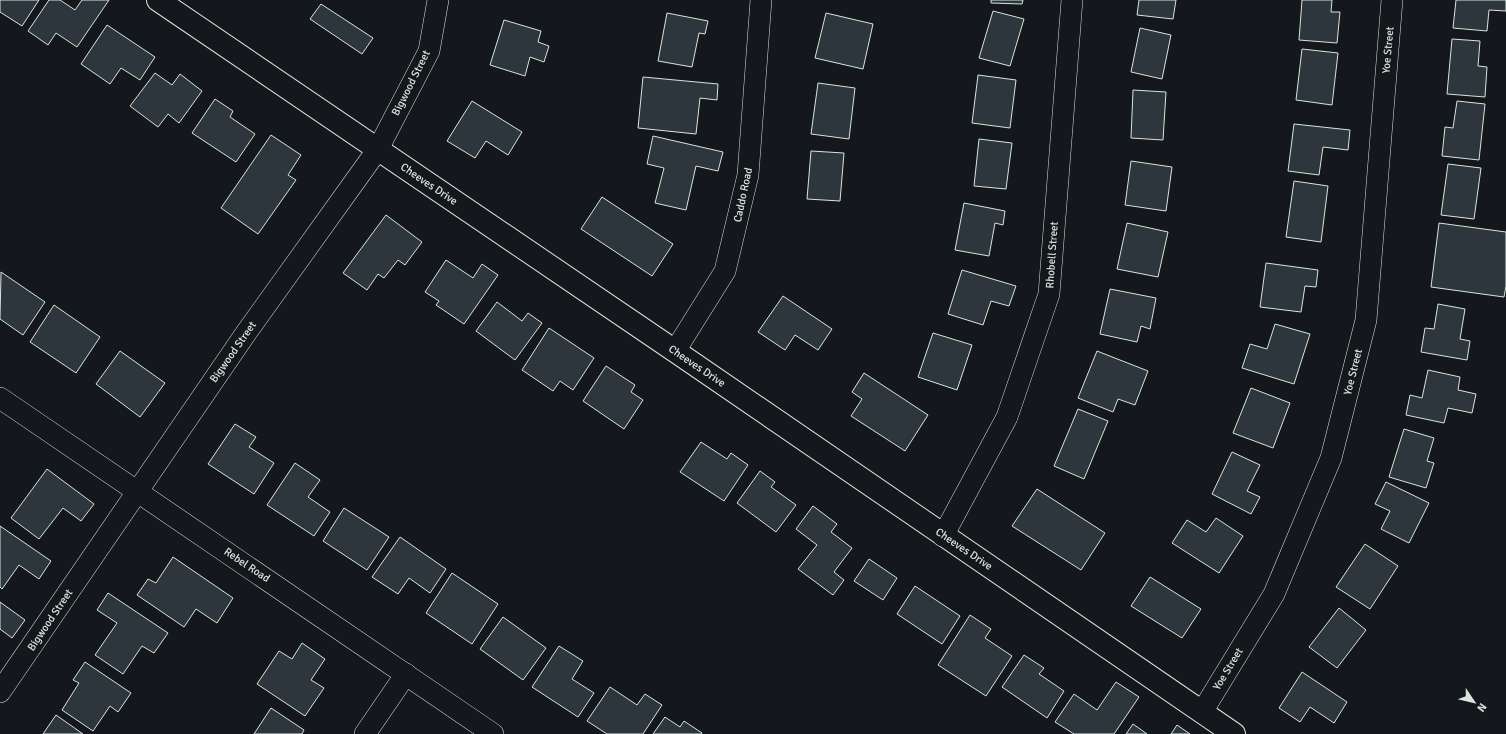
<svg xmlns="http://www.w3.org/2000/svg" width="1506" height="734" font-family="Signika,sans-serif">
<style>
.building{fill:#2c363c;stroke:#d8e6dc}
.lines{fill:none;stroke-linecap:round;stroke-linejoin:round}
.street-casing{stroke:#d8e6dc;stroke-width:22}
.secondary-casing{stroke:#d8e6dc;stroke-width:24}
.street{stroke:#14181c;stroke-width:21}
.secondary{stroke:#14181c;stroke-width:22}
.labels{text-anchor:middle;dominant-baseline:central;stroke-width:3;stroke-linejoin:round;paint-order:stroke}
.street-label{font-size:11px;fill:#d8e6dc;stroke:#14181c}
</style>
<rect width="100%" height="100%" fill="#14181c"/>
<g class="building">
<polygon points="0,0 39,0 22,26 0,12"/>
<polygon points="49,0 60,0 75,10 82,0 109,0 77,47 56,33 48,45 28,31"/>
<polygon points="991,0 1023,0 1022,4 991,3"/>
<polygon points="1139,0 1176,0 1173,19 1137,15"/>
<polygon points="1302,0 1332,0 1331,12 1340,12 1337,43 1299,40"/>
<polygon points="1456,0 1506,0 1506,11 1489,10 1487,31 1453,28"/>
<polygon points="321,4 373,38 362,54 310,19"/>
<polygon points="993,11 1024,19 1010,66 979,58"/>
<polygon points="667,13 708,21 705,34 699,33 692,67 658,61"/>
<polygon points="826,13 873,24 863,69 815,58"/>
<polygon points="504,20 541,31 538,42 549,46 544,62 530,57 525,76 490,65"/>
<polygon points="107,25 155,57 140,80 121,68 110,84 81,64"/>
<polygon points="1140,28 1171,35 1162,79 1131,72"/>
<polygon points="1452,39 1480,41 1478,66 1487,67 1485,97 1447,94"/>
<polygon points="1302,49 1338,53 1332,105 1296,100"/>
<polygon points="155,73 172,85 180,74 202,91 179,123 168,114 158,127 130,106"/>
<polygon points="978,75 1016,80 1010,128 972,123"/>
<polygon points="643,77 718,84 717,100 700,98 696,134 638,128"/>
<polygon points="818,83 855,88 849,139 811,134"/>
<polygon points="1133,90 1166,92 1163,140 1131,138"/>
<polygon points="215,99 233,111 230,117 255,134 236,162 192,133"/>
<polygon points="472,101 522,132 508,155 486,141 475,158 447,141"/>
<polygon points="1457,101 1485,104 1479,160 1442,156 1445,127 1453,128"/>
<polygon points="1294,124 1350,130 1348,150 1323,147 1319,175 1288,171"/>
<polygon points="271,135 301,155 288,175 296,180 258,234 221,208"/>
<polygon points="653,136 723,152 718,171 696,166 686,210 655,203 664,168 647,164"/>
<polygon points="979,139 1012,143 1006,189 974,186"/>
<polygon points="811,151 844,153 840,201 807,199"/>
<polygon points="1131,161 1172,167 1166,211 1125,205"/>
<polygon points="1448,164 1481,168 1474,219 1441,215"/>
<polygon points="1294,181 1328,186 1321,242 1286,237"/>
<polygon points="602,197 673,244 652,276 581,229"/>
<polygon points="964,203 1005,211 1003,225 995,223 989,256 955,250"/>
<polygon points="386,215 422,242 405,265 398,260 384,278 378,274 367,290 343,273"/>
<polygon points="1127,223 1168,232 1158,277 1117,269"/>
<polygon points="1439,223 1506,232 1506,286 1504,297 1431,287"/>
<polygon points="446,260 473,278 482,264 498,275 464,324 436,305 439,301 425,292"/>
<polygon points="1266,263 1318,270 1316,287 1305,286 1301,312 1260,307"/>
<polygon points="962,270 1016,286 1009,306 991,301 983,325 948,314"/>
<polygon points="1,272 45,302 23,335 0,319"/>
<polygon points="1110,289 1156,298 1150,329 1141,326 1137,342 1100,334"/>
<polygon points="783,296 832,329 818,350 795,335 785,350 758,332"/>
<polygon points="497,302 522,321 528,313 542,323 515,360 476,331"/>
<polygon points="1438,304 1465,309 1460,339 1470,341 1467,360 1421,352 1425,328 1434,329"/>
<polygon points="54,305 100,337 76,373 30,342"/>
<polygon points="1275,324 1310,334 1294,384 1242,368 1250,344 1267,349"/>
<polygon points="549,328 594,358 573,390 560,381 553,391 522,370"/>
<polygon points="933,333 972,345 957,390 918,377"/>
<polygon points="120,351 165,383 140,417 96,384"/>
<polygon points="1097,351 1148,371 1135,405 1118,399 1113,412 1078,398"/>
<polygon points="606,366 635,385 631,392 643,400 624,429 583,401"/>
<polygon points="1428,370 1460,377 1458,390 1476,394 1472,413 1448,408 1444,423 1406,415 1410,395 1422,398"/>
<polygon points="864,373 928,415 905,451 851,416 862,399 852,392"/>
<polygon points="1251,388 1290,403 1273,448 1233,433"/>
<polygon points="1078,409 1108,421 1084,479 1054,466"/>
<polygon points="235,424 256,437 249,447 274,463 254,494 208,464"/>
<polygon points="1404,429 1434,438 1427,461 1434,463 1426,488 1389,477"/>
<polygon points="701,442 727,459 731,453 748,465 724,501 680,472"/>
<polygon points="1232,452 1260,465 1247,491 1260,497 1251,514 1212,494"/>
<polygon points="295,463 320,480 308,497 330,512 314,536 267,505"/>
<polygon points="47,469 94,504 81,521 63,508 39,539 11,518"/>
<polygon points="760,471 775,482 771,487 796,505 776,532 737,503"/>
<polygon points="1386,482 1429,503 1409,543 1381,529 1390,511 1375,504"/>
<polygon points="1037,489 1105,533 1081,570 1012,526"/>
<polygon points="813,506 837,524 831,532 852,548 834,572 844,580 833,595 798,569 817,545 796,529"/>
<polygon points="344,508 389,537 367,570 323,541"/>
<polygon points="1216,518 1243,536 1219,573 1172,543 1187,520 1206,532"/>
<polygon points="0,526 51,561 39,579 19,565 2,589 0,587"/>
<polygon points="400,537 446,569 430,593 409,578 398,594 372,577"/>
<polygon points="1365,544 1398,566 1370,609 1336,587"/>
<polygon points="173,557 233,598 217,623 196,609 184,627 137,595 148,579 156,583"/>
<polygon points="869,559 897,578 883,600 854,581"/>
<polygon points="452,573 498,604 472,644 426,613"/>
<polygon points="1150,577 1201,609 1182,638 1131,606"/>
<polygon points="915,586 960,616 942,644 897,614"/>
<polygon points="108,593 168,633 154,653 142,646 123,674 95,655 117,623 97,610"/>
<polygon points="0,602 25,620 12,638 0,629"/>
<polygon points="1339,608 1366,630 1337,668 1309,647"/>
<polygon points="970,615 991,629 985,638 1012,656 986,696 938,665"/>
<polygon points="503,617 546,648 523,680 480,649"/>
<polygon points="302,643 325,659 311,680 324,688 305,716 257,684 279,651 292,659"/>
<polygon points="559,646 583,661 572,679 594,693 578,717 532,687"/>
<polygon points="1024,655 1044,668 1039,674 1064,691 1047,718 1002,687"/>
<polygon points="85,662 131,693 118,712 110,706 93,731 62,710 79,683 73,680"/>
<polygon points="1302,672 1347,702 1334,723 1310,707 1300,722 1279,708"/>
<polygon points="1116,682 1139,697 1114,734 1074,734 1055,722 1074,694 1097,710"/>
<polygon points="610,687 637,705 645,694 662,705 643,734 607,734 587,721"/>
<polygon points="271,708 304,730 302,734 254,734"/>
<polygon points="56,715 83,734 43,734"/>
<polygon points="665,717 680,727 684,721 702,733 701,734 653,734"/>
<polygon points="1133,724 1147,734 1126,734"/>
<polygon points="1177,725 1190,734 1171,734"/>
</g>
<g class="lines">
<g class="street-casing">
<g id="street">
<polyline points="675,351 725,271 748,175 761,0"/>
<polyline points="0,398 493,734"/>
<polyline points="943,536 1007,417 1049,294 1072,0"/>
<polyline points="0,692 246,333 378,149 429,51 438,0"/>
<polyline points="1202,712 1274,594 1331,458 1366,320 1392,0"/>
<polyline points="365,734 406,674"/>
</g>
</g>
<g class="secondary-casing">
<polyline id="secondary" points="158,0 675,351 1234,734"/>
</g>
<use href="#street" class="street"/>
<use href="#secondary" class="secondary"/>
</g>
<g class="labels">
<g class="street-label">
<text transform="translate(1388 50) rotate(-85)">Yoe Street</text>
<text transform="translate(411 83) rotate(-63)">Bigwood Street</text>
<text transform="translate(429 184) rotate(34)">Cheeves Drive</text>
<text transform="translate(743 195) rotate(-78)">Caddo Road</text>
<text transform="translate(1052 255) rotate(-86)">Rhobell Street</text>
<text transform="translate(233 352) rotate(-55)">Bigwood Street</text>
<text transform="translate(697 366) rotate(34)">Cheeves Drive</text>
<text transform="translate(1353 372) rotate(-76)">Yoe Street</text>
<text transform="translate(964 549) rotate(34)">Cheeves Drive</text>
<text transform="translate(247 565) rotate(34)">Rebel Road</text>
<text transform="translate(50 620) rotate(-56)">Bigwood Street</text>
<text transform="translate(1228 669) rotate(-59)">Yoe Street</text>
</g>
</g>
<g transform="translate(1474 702) rotate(125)" stroke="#14181c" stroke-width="3" paint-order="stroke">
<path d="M0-3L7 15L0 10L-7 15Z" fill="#d8e6dc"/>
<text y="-6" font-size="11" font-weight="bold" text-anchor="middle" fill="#d8e6dc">N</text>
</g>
</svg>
